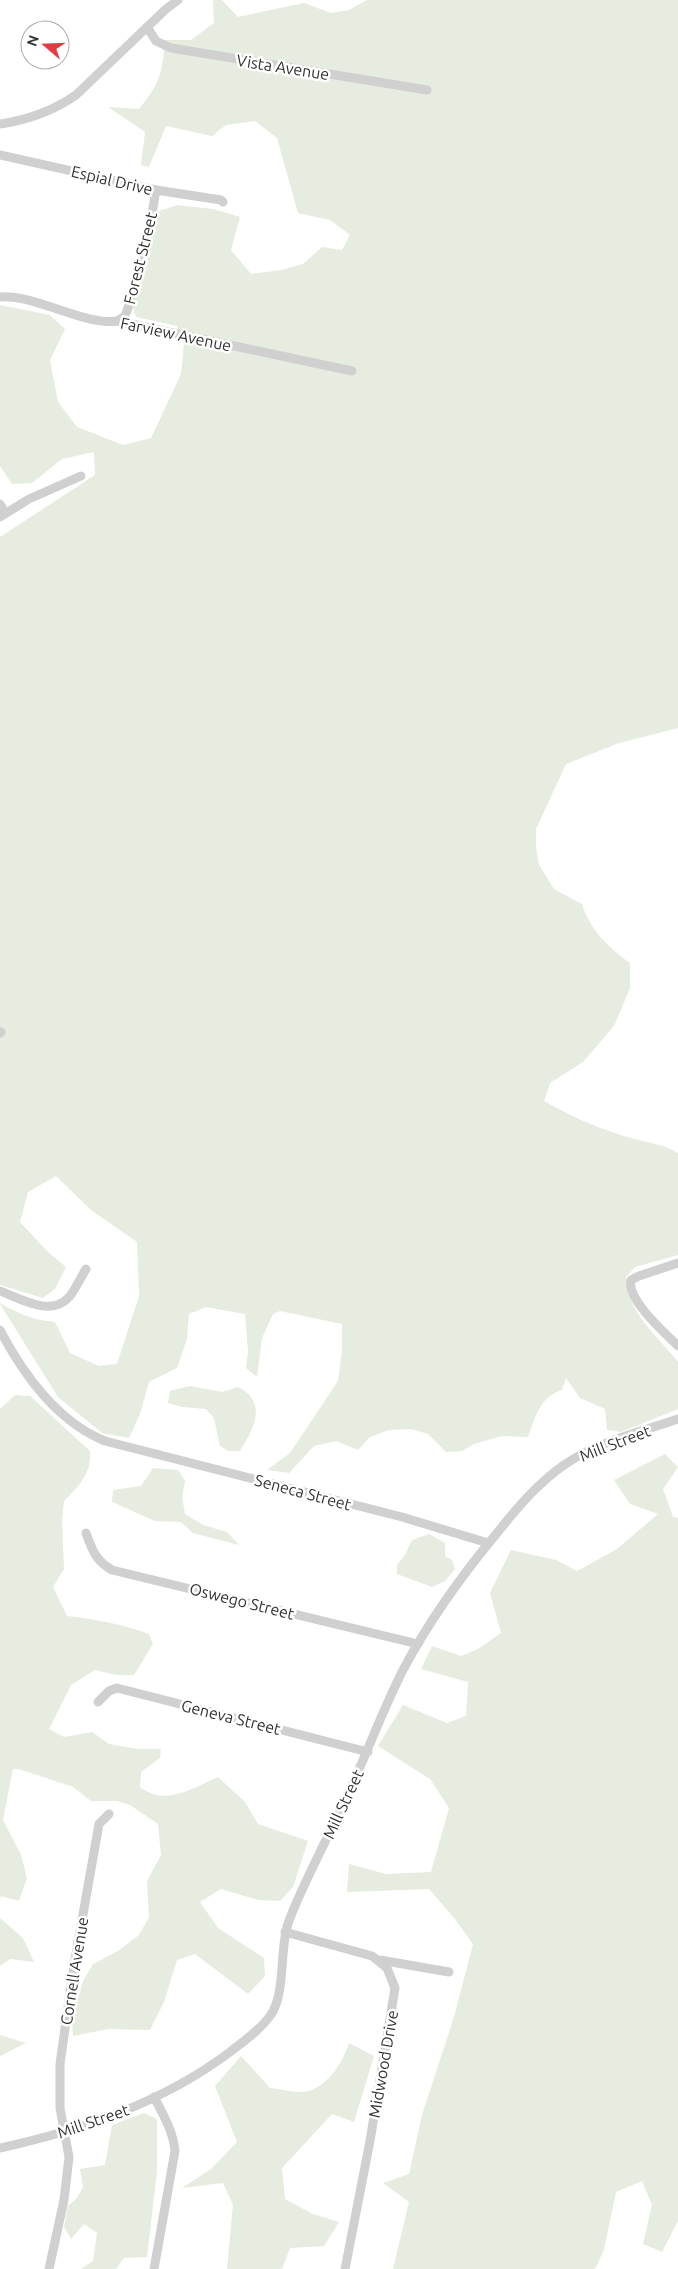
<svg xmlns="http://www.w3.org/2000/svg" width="678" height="2269" font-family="Ubuntu,sans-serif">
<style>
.green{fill:#e6ecdf}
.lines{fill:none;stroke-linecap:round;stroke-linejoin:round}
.street{stroke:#d0d0d0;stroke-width:9}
.labels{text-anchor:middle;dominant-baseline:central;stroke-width:5;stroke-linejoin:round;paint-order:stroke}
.street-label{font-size:16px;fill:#333;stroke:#fff}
</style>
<rect width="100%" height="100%" fill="#fff"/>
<g class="green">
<path d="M213,0H222L238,17L304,3L331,13L349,10L367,0H678V728L619,743L566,764L536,829V847L539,865L554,889L582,904C590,930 609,948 630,963V988L614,1026L583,1062L550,1083L544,1101C567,1114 590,1125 615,1133C636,1141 659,1142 678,1153V1255L635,1267L626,1277C627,1313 657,1335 678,1362V1409L621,1432L607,1430L605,1409L580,1398L566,1378L562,1390C539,1398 536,1416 528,1437L502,1436L474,1444L462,1451L446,1452L428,1434L411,1429L389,1430L370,1437L358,1450L336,1441L314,1446L289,1473L267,1470L290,1453L338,1381L342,1350V1324L280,1311L273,1314L262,1338L257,1377L246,1368L248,1351L245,1314L206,1307L189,1314L187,1339L177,1368L149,1382L140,1414L129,1438L102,1433L58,1397L0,1304V1303C19,1314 33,1320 55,1322L70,1353L99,1366L117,1364L139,1296L137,1242L91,1210L56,1176L28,1192L20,1222L48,1252L66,1267L55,1289L43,1298L0,1285V537L95,475L94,452L62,459L32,483L12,484L0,466V305L50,315L65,329L50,360L58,402L77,427L123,445L151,438L181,374L184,344L177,326L136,317L133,307L159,211L177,205L213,209L240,217L231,250L251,274L281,270L303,264L322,247L342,250L350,235L330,220L298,213L277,138L255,121L226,125L212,136L166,126L149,167L141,165L145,132L108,107L139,109C161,82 162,73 165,40H191L214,23Z"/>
<path d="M190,1386L222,1392L238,1387C268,1402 254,1429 240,1451H228L220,1446L214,1418L206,1409L182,1407L168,1403L170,1391Z"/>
<path d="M15,1395L30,1396L90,1451C92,1473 79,1486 64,1501L62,1522L64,1569L53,1587L67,1616C95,1619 122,1624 149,1634L153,1644L134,1675H116L95,1670L71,1685L49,1729L64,1737L92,1732L109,1744L137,1749H161L160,1758L141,1772L140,1787C166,1807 192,1788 218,1777L245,1802L258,1824L308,1841L293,1887L280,1901L258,1900L221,1889L200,1902L218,1928L264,1958L265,1976L248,1994L195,1954L177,1960L164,2002L150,2030L108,2029L73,2036L72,2021L83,1981L93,1964L118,1951L139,1935L149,1917L147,1881L161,1855L158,1824L130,1805L117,1801H91L73,1787L19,1769H13L3,1820L21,1855L27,1878L19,1901L1,1896L0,1899V1409Z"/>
<polygon points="665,1454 678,1467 663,1489 673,1517 678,1518 678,2221 662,2252 643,2244 652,2205 642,2181 616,2192 604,2250 595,2269 393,2269 409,2202 383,2183 409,2174 422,2115 454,2017 473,1944 455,1919 429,1889 347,1892 349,1864 386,1874 431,1872 449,1808 430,1779 378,1746 403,1705 447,1723 466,1716 468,1682 421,1669 432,1646 461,1656 478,1649 501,1633 490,1593 511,1550 556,1560 577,1571 617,1549 658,1514 630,1504 614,1480"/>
<polygon points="153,1468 178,1470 185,1481 182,1497 185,1514 203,1525 227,1532 239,1545 193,1533 181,1522 155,1521 112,1502 113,1490 141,1486"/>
<polygon points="429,1534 445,1543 445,1556 452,1560 455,1569 445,1581 432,1587 397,1574 397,1565 405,1555 412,1540"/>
<polygon points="0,1918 23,1938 34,1962 10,1959 0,1966"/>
<polygon points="0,2035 26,2043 0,2056"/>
<path d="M349,2043L374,2056L354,2122L332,2114L282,2168L285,2199L313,2214L339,2222L324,2246L290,2248L282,2269H227L233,2205L223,2183L182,2188L211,2169L237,2142L215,2086L241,2056L270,2088C280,2089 292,2092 302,2092C325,2091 343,2063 349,2043Z"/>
<polygon points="144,2113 157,2119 157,2172 147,2257 124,2258 116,2269 81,2269 93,2261 97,2233 84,2224 71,2239 64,2227 68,2206 77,2198 83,2187 80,2169 105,2165 112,2125"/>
</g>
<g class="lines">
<g class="street">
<polyline points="147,27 156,41 171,48 427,90"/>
<path d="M0,124C28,120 53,111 76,95L166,9L178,0"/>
<polyline points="0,155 156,190 221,200 223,202"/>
<path d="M0,297C35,294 85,326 117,321L352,371"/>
<polyline points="117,321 125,316 128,308 149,231 156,190"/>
<polyline points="0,504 5,513"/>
<polyline points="0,517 29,499 81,476"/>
<polyline points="0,1033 1,1032"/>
<path d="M678,1263L639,1276L631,1280C626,1299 665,1333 678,1346"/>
<path d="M0,1291C21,1299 52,1318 70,1296C76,1288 81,1277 86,1269"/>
<path d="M0,1330C23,1374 58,1422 105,1441L402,1517L488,1543"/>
<path d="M86,1533C92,1550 96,1561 112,1570L418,1644"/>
<polyline points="98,1702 109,1691 117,1688 368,1752"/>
<polyline points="285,1932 372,1956 387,1968 395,1988 370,2141 345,2269"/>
<polyline points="380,1960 449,1972"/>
<path d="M0,2148C82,2130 162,2103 230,2052C244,2041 260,2030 270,2016C287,1993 278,1948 290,1918C307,1875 330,1834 349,1792C368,1751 383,1709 403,1670C429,1621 462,1575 497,1533C517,1508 538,1483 564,1465C597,1442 640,1432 678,1419"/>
<polyline points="49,2269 64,2200 69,2157 60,2108 60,2064 74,1965 99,1824 109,1814"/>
<path d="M154,2269L175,2151C173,2131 163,2114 154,2097"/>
</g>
</g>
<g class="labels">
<g class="street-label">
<text transform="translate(283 67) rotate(9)">Vista Avenue</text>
<text transform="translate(112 180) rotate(13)">Espial Drive</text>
<text transform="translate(140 258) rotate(-76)">Forest Street</text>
<text transform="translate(176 334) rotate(12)">Farview Avenue</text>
<text transform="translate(615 1443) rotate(-21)">Mill Street</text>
<text transform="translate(303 1492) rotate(15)">Seneca Street</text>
<text transform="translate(242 1601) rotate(14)">Oswego Street</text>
<text transform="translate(231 1717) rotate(14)">Geneva Street</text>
<text transform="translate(343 1804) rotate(-65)">Mill Street</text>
<text transform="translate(74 1971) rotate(-81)">Cornell Avenue</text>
<text transform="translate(383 2064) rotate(-80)">Midwood Drive</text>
<text transform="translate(93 2121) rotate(-19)">Mill Street</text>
</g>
</g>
<g transform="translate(45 45) rotate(289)"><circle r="24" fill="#ffffff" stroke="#adadad"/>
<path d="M0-4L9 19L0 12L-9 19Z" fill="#e63946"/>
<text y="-8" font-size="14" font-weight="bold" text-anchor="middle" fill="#333333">N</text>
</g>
</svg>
